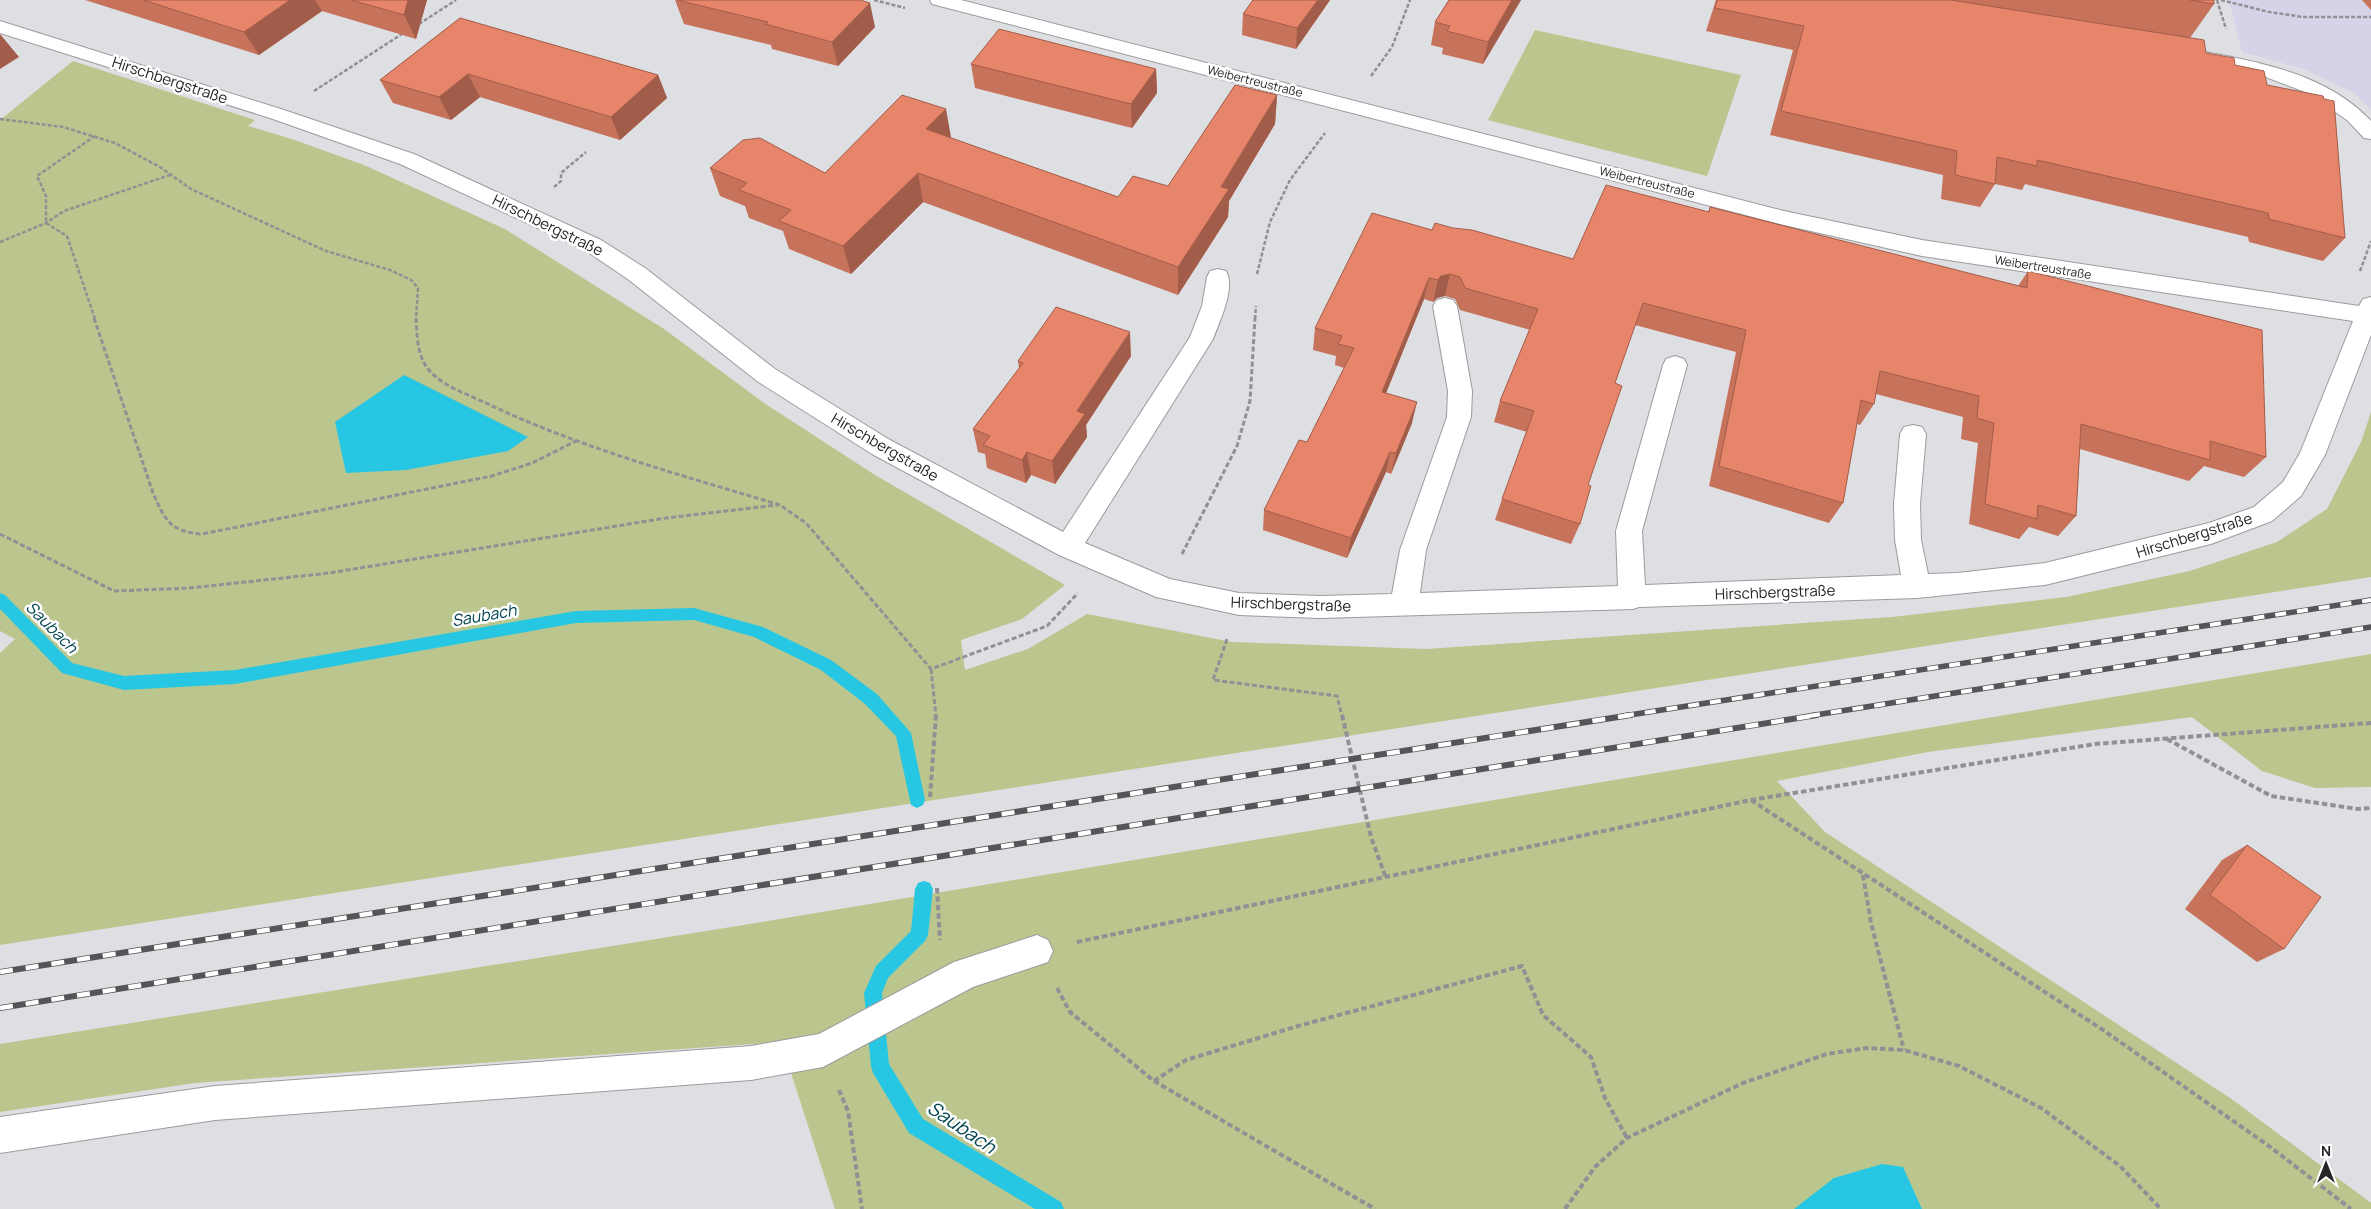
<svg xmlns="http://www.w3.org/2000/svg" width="2371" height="1209" font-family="Manrope,sans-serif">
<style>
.commercial{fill:#d7d2e8}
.green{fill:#bac68d}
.water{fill:#27c7e3}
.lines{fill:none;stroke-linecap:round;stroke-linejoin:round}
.stream{fill:#27c7e3;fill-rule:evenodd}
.minor-casing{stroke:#9a9b9f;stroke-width:2}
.path-far2{stroke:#909194;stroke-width:2.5;stroke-dasharray:4 2;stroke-linecap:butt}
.path-far1{stroke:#909194;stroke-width:3;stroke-dasharray:5 2.5;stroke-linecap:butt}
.path{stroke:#909194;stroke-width:4;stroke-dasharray:5.5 3;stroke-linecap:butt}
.minor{fill:#fff;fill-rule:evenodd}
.rail-far1-casing{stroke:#545557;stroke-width:5.5}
.rail-casing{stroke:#545557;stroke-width:6}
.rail-far1{stroke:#fff;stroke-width:4;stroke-dasharray:11;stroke-linecap:butt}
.rail{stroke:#fff;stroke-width:4.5;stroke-dasharray:13;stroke-linecap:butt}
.wall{fill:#c7725b}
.shaded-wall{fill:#a25d4a}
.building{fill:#e7856a;stroke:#a25d4a}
.labels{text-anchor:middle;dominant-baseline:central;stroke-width:5;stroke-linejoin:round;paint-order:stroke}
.far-street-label{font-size:12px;fill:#242526;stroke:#fff}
.street-label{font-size:15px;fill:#242526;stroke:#fff}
.water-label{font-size:16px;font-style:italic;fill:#004450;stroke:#fff}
.near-water-label{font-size:19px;font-style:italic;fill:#004450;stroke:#fff}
</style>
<rect width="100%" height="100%" fill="#dedfe3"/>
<polygon class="commercial" points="2229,0 2371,0 2371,109 2354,93 2304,69 2242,52"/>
<g class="green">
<polygon points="1535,30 1741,75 1707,176 1488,120"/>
<polygon points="73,61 255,120 248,126 292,139 364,165 505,229 664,329 764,403 875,475 1065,585 1022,619 961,640 965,670 1028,649 1087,614 1232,642 1426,649 1892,617 2066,597 2190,571 2277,542 2327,509 2361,442 2371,412 2371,577 0,945 0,653 15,639 0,631 0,120"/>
<polygon points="2371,654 2371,787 2315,788 2262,771 2192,717 1928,752 1777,781 1825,832 2233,1100 2371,1203 2371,1209 835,1209 781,1042 195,1083 0,1112 0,1044 762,922"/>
</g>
<g class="water">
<polygon points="404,375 528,437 508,451 406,470 346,473 335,422"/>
<polygon points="1882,1164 1903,1167 1922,1209 1794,1209 1834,1178"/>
</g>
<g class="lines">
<g class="stream">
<polygon points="0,593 5,595 72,663 124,676 235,670 576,611 694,608 763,627 831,660 877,694 911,733 925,800 923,805 917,808 911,805 896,736 865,704 821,670 754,637 694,620 576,623 235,684 124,690 62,673 0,609"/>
<polygon points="924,881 930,883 933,889 928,935 925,941 888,978 882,993 889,1064 923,1119 1061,1202 1064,1209 1035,1209 909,1133 873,1073 871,1066 864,993 876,966 911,931 915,889 918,883"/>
</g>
<g class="minor-casing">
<g id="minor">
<path d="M930,0H961L1784,211L1922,240L2359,306L2363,299L2371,297V335L2325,455L2301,496L2272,521L2211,544L2045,585L1917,598L1639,607L1633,609L1320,618L1239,615L1156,597L1059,555L872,454L757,381L629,280L585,250L400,164L270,118L0,33V21L284,110L414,154L601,240L645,268L775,369L890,440L1063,532L1190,337L1202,306L1207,277L1210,271L1218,269L1226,271C1236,288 1219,323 1213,339L1085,543L1170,579L1239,593L1320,596L1392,594L1400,550L1447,417L1448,391L1433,306L1437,300L1445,298L1453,300L1457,306L1472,391L1471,417L1426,550L1420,593L1618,586L1616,531L1663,365L1666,359L1675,356L1684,359L1687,365L1642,531L1645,585L1901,575L1895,540L1894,504L1900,434L1904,427L1913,425L1922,427L1926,434L1920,504L1921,540L1928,574L1958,573L2045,563L2209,523L2254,507L2283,482L2300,453L2353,321L1922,256L1784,225L932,4Z"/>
<path d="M2199,51C2260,62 2327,74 2371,121V139L2364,138L2347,120L2308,93L2263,76L2192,61L2189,57L2192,53Z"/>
<polygon points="1037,935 1048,940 1053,951 1048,962 973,987 823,1067 751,1080 215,1120 0,1153 0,1117 215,1086 751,1046 819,1034 954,962"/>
</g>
</g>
<g class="path-far2">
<polyline points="874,0 905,8"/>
<polyline points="2217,0 2226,29"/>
<polyline points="2221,0 2269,12 2303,17 2371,17"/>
<polyline points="419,24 456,0"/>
<polyline points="1371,76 1392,47 1410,0"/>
<polyline points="314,91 405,32"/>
<polyline points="0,119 63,127 115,143 160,167 191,189 326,251 390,270 411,280 418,288 416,319"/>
<polyline points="554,187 561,181 561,173 586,152"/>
<polyline points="0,242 46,223 64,211 170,175"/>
<polyline points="2360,271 2371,241"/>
<polyline points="1257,274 1270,222 1290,180 1325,133"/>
<polyline points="95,319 67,236 46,223 46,196 37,176 95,136"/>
<polyline points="1255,319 1256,306"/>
</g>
<g class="path-far1">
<path d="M94,318L153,493C165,520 170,532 202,534L492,476L532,463L576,441"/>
<path d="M416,318C417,335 417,355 428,369C442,386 467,394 486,403C580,448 681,475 780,505L806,523L931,669L1047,626L1078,593"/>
<polyline points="0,534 114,591 190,588 329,573 666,518 777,505"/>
<polyline points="1182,554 1237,446 1250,401 1255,318"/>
<polyline points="1227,639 1213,680 1337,696 1342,716"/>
<polyline points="931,669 936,716"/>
</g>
<g class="path">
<polyline points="1342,715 1371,837 1386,878"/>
<polyline points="2167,739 2271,796 2358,809 2371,808"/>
<polyline points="930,797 936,715"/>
<polyline points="1751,800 2103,1030 2269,1146 2351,1209"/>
<polyline points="1863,875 1871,923 1904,1050"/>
<polyline points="937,888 940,940"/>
<polyline points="1077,942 1751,800 2095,744 2371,723"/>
<polyline points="1057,988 1070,1012 1154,1081 1375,1209"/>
<polyline points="1154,1081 1186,1060 1298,1026 1522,966 1543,1015 1591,1057 1605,1098 1627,1138"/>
<polyline points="839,1090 848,1111 862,1209"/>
<polyline points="1565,1209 1595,1167 1627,1138 1743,1083 1827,1054 1866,1048 1904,1050 1959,1066 2041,1108 2120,1166 2161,1209"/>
</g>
<use href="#minor" class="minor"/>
<g class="rail-far1-casing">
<g id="rail-far1">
<polyline points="1623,716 2371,600"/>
<polyline points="1809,716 2371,627"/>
</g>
</g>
<g class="rail-casing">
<g id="rail">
<polyline points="0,972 1631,715"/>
<polyline points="0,1008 1817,715"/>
</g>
</g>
<use href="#rail-far1" class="rail-far1"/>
<use href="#rail" class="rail"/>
</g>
<g class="wall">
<polygon points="85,0 427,0 416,39 322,11 259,55"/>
<polygon points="675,0 875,27 838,66 772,49 771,45 684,24"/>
<polygon points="1253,0 1330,0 1296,49 1242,35 1243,14"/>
<polygon points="1449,0 1521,0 1483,64 1442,54 1443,48 1431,45 1435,22"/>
<polygon points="1716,0 2214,0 2214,4 2190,38 2206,53 2235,65 2267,85 2345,238 2323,261 2249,242 2248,237 2025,184 2022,190 1995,184 1980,207 1941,199 1943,175 1770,135 1793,50 1706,31"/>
<polygon points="2362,0 2371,0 2371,10"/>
<polygon points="460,18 658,75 667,98 620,140 480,97 451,120 393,103 380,80"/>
<polygon points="971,64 1156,69 1157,93 1132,128 975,88"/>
<polygon points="1277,95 1275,124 1229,201 1228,217 1178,295 923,202 851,274 789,249 783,231 749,218 745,206 720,196 710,168 825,173 951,137 950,138 1118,197 1168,186"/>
<polygon points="1710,207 2018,286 2028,271 2266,457 2244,477 2204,466 2189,481 2080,449 2076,516 2058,536 2029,527 2019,539 1969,524 1978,443 1961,439 1963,417 1876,394 1874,404 1860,425 1857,424 1843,503 1829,523 1709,486 1736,352 1635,325 1615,383 1588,485 1580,524 1571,544 1495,520 1502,499 1527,432 1494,422 1500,401 1530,330 1460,310 1455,299 1445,296 1437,298 1433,302 1424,299 1386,393 1412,423 1391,474 1386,472 1347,558 1263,530 1264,510 1307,442 1344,368 1335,365 1336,356 1313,350 1315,328 1432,230 1453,228 1573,259 1708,212"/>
<polygon points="1131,356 1086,425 1087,437 1055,484 1031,475 1026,483 987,468 985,454 978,452 973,429 1019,369 1018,361"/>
<polygon points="2247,845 2284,949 2257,962 2185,909 2222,860"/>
</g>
<g class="shaded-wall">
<polygon points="290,0 315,0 322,11 259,55 244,32"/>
<polygon points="408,0 427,0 416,39 404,15"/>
<polygon points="1318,0 1330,0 1296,49 1297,28"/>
<polygon points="1512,0 1521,0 1483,64 1488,42"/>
<polygon points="870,3 875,27 838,66 832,42"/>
<polygon points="0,34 19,57 0,69"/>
<polygon points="1156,69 1157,93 1132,128 1131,104"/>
<polygon points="468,74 480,97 451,120 439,97"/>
<polygon points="658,75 667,98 620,140 611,117"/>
<polygon points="1277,95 1275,124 1229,201 1228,217 1178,295 1178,267 1221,187"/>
<polygon points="946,109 951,137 931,158 926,129"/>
<polygon points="918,173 923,202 851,274 843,246"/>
<polygon points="1450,274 1445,296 1437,298 1433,302 1438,280 1441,276"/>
<polygon points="1429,278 1424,299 1378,413 1382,392"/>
<polygon points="1130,332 1131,356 1086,425 1087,437 1055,484 1052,461 1077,411"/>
<polygon points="1417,402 1412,423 1391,474 1396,453"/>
<polygon points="1027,452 1031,475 1026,483 1022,460"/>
<polygon points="1390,452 1386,472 1347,558 1351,538"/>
</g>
<g class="building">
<polygon points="143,0 290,0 244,32"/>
<polygon points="351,0 408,0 404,15"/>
<polygon points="677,0 860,0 870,3 832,42 765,24 768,22"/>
<polygon points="1253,0 1318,0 1297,28 1243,14"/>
<polygon points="1449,0 1512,0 1488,42 1447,31 1450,26 1435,22"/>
<polygon points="1717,0 1951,0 2204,40 2206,53 2234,58 2235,65 2264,71 2267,85 2323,96 2324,99 2334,101 2345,238 2269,219 2268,213 2037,160 2037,166 1997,157 1995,184 1955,175 1957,151 1781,111 1804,26 1715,8"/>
<polygon points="2190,0 2214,0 2214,4"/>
<polygon points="460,18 658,75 611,117 468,74 439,97 380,80"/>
<polygon points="999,29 1156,69 1131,104 971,64"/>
<polygon points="1235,85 1277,95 1221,187 1229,189 1178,267 918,173 843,246 779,221 791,210 739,190 747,183 710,168 743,140 760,138 825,173 902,95 946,109 926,129 1118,197 1133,176 1168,186"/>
<polygon points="1606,185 1709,212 1710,207 2027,288 2028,271 2262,330 2266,457 2210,441 2210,460 2081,424 2076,516 2038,505 2037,519 1985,504 1994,423 1977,418 1979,396 1880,371 1874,404 1861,400 1843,503 1719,466 1746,330 1643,303 1615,383 1622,386 1588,485 1591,486 1580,524 1502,499 1534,411 1500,401 1538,309 1465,288 1460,277 1450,274 1441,276 1438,280 1429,278 1382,392 1417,402 1396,453 1390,452 1351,538 1264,510 1299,440 1307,442 1354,348 1338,344 1342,336 1315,328 1372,213 1432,230 1435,223 1453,228 1472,230 1573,259"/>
<polygon points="1056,307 1130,332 1077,411 1085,414 1052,461 1027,452 1022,460 983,445 990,436 973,429 1023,363 1018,361"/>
<polygon points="2247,845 2321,897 2284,949 2210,895"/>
</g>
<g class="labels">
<g class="far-street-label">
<text transform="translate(1255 81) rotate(14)">Weibertreustraße</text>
<text transform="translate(1647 182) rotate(14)">Weibertreustraße</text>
<text transform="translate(2043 267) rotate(9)">Weibertreustraße</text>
</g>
<g class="street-label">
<text transform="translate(170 80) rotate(18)">Hirschbergstraße</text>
<text transform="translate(548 225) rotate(26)">Hirschbergstraße</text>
<text transform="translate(885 447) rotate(30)">Hirschbergstraße</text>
<text transform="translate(2194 535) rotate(-17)">Hirschbergstraße</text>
<text transform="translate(1775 592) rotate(-2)">Hirschbergstraße</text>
<text transform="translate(1291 604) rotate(2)">Hirschbergstraße</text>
</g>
<g class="water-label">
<text transform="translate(484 615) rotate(-10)">Saubach</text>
<text transform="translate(52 627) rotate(45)">Saubach</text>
</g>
<g class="near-water-label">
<text transform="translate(962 1127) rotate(34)">Saubach</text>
</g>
</g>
<g transform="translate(2326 1164)" stroke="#ffffff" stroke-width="4" paint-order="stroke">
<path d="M0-4L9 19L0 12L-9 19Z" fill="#242526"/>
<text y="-8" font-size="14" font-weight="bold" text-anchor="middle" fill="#242526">N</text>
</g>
</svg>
